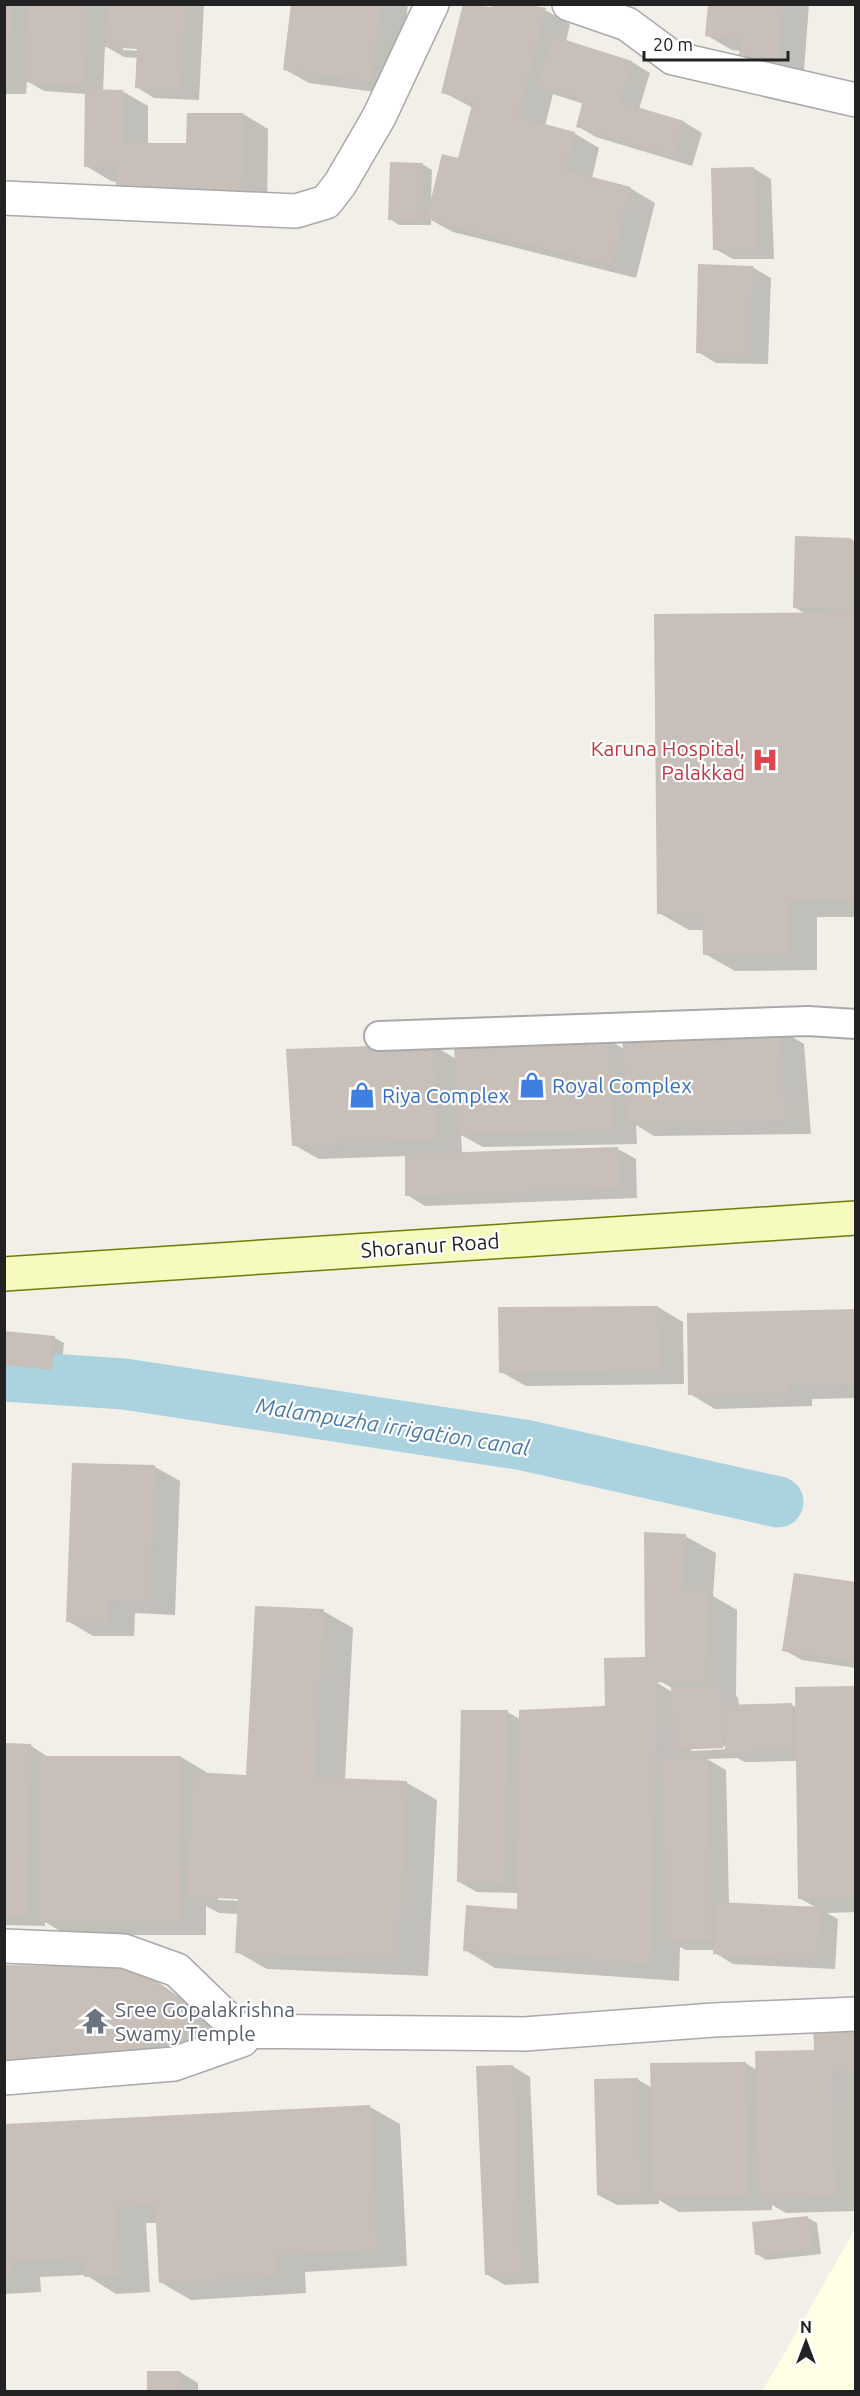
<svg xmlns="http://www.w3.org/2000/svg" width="860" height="2396" font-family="Ubuntu,sans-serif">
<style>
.education{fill:#ffffe5}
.shadow{fill:#0003;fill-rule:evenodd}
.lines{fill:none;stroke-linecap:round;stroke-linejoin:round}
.canal{stroke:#aad3df;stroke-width:51}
.building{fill:#c7bfb8}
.service-casing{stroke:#a9a9a9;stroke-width:32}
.minor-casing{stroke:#a9a9a9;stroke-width:36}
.secondary-casing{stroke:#707d05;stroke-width:36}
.service{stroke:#fff;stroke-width:28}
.minor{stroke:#fff;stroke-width:33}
.secondary{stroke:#f7fabf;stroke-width:33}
.labels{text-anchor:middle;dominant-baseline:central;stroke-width:4.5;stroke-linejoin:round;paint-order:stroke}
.health-label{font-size:21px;fill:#be3a42;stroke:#fff;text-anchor:end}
.shop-label{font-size:21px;fill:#366cbe;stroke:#fff;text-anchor:start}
.street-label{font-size:21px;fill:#222;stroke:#fff}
.worship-label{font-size:21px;fill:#5b616d;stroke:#fff;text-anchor:start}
.water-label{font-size:22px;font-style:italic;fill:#4a7aab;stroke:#fff}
</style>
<rect width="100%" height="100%" fill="#f2efe9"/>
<polygon class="education" points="855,2229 855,2391 762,2391 780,2361"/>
<g class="shadow">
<path d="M4,4H204L199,100L154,98L136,87L138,58L124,57L105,46L103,91H122L148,106V144H187L243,114L268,129L267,212L111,181L86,166V94L44,91L27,81L26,94H4ZM123,47L144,48V51L123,50Z"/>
<polygon points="292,4 408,4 397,95 309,83 284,69"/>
<polygon points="465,4 492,9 494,4 524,4 545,10 570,24 566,42 632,62 650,73 639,109 684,122 702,133 692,166 596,137 577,126 584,104 553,94 545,126 574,133 599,148 592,178 630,188 655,203 636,278 453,232 431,220 431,225 399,225 390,219 422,164 432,170 431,199 459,160 473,108 443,92"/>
<polygon points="709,4 809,4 804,71 766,68 741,54 741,51 732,50 706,35"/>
<polygon points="753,168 771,179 774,259 733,259 715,249"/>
<polygon points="752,267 771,278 768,364 716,363 698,352"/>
<polygon points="851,539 856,542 856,917 817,917 817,970 735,971 705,954 704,930 689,930 659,913 806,614 794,607"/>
<polygon points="779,1029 804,1044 811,1134 654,1136 636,1125 637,1144 483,1147 461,1135 462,1153 618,1149 636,1159 637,1198 425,1206 407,1195 406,1156 319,1159 294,1145 433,1045 456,1059 607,1039 624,1049"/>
<polygon points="658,1307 683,1322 684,1384 526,1386 501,1372"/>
<polygon points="856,1311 856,1398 812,1399 812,1406 715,1409 690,1394"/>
<polygon points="4,1333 55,1338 64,1343 61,1374 4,1368"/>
<polygon points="155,1467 180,1481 175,1615 135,1613 134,1636 93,1636 68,1621"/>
<path d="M685,1536L716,1553L713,1596L737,1610L736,1696L738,1698L739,1706L792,1705L796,1707L856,1687V1912L827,1913L838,1919L835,1969L733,1964L715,1953V1950H686L680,1947L679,1981L495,1968L465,1950L518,1910V1893L477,1892L459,1882L507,1712L520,1719L606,1708L646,1659ZM653,1677L672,1688V1692L651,1679ZM730,1746V1749L691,1751V1748ZM737,1758L745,1762L797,1761L799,1898L817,1908L729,1904L726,1770L707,1759Z"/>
<polygon points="856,1583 856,1668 802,1660 784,1650"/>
<path d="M323,1611L353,1628L345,1780L407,1783L437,1800L428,1976L267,1969L237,1952L239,1914L219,1913L206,1906V1935H67L45,1922V1926L4,1925V1745H30L48,1757H181L206,1772V1774L248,1777ZM218,1897L245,1898V1901L218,1900Z"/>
<polygon points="4,1966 133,1968 159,1983 211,2019 209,2052 4,2075"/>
<polygon points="856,2024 856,2211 786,2213 772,2205 772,2210 679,2212 659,2200 659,2204 617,2205 598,2195 637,2079 652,2088 745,2063 757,2070 816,2051"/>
<polygon points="512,2066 530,2077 539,2283 505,2285 486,2274"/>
<polygon points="370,2107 400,2124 407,2266 305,2272 306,2293 191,2300 160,2282 157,2223 146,2223 150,2292 116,2294 86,2275 40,2277 41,2292 4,2294 4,2126"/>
<polygon points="808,2218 817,2223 821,2254 766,2260 757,2254"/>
<polygon points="180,2372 198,2383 198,2392 149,2392"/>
<polygon points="4,2378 7,2392 4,2392"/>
</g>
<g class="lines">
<polyline class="canal" points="4,1376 124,1384 524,1445 778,1502"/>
</g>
<g class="building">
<polygon points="4,4 11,4 9,85 4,85"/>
<polygon points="27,4 88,4 85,85 24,82"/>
<polygon points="291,4 381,4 372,82 283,70"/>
<polygon points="463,4 491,7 492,5 530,5 546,8 518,117 575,132 565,170 631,187 611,265 426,219 442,154 458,158 473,101 441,93"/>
<polygon points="708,4 783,4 779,58 739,55 741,39 705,36"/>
<polygon points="107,5 186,5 181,90 135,88 137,49 105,47"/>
<polygon points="553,36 632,61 620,102 684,121 673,157 576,127 583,100 537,86"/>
<polygon points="85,89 123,90 123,143 186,143 187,113 243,113 242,199 116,198 116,167 84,167"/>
<polygon points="390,162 423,163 422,221 388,220"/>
<polygon points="754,167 756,249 713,250 711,168"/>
<polygon points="698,264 753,266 750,355 696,353"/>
<polygon points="795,536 851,538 850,609 793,608"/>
<polygon points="856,612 856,900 787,900 787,954 703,955 702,913 657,914 654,614"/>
<polygon points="780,1028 786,1120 627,1122 622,1034"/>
<polygon points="608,1037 612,1130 457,1134 454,1040"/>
<polygon points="433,1044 437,1140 292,1146 286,1049"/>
<polygon points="618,1147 619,1189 405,1196 405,1154"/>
<polygon points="658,1306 659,1370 499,1373 498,1307"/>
<polygon points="856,1309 856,1384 787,1385 787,1393 688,1395 687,1313"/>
<polygon points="4,1331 55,1336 52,1370 4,1365"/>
<polygon points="72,1463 155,1465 150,1601 110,1600 109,1623 66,1622"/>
<polygon points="644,1532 686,1534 682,1591 707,1591 706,1683 658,1682 650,1964 463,1951 466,1905 517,1909 519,1710 605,1706 604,1658 645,1657"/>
<polygon points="794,1573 856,1582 856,1662 782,1651"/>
<polygon points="255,1606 324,1609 315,1777 407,1781 398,1960 235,1953 238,1899 187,1897 193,1772 246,1775"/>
<polygon points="720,1686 723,1748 673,1750 671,1687"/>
<polygon points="856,1686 856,1898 798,1899 795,1687"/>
<polygon points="792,1703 793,1751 725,1753 724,1705"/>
<polygon points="461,1710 508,1710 504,1883 457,1882"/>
<polygon points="4,1743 31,1744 27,1916 4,1916"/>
<rect x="40" y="1756" width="141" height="165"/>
<polygon points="708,1758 712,1940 666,1941 662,1759"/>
<polygon points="717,1902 820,1907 817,1960 713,1954"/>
<polygon points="4,1965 134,1967 187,2004 184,2038 150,2042 131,2054 4,2060"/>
<polygon points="813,2023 856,2023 856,2071 832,2071 835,2197 759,2199 755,2051 814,2050"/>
<polygon points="746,2062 747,2196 653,2198 650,2063"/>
<polygon points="513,2065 521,2274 485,2275 476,2066"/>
<polygon points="638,2078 641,2194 597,2195 594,2079"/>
<polygon points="370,2105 377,2250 276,2255 276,2277 159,2283 155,2204 116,2207 120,2275 84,2277 83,2258 10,2261 11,2275 5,2276 5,2124"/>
<polygon points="808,2216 812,2250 755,2255 752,2222"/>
<polygon points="147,2371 180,2371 181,2392 147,2392"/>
</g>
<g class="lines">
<g class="service-casing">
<polyline id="service" points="379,1036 808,1021 856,1024"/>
</g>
<g class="minor-casing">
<g id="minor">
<polyline points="569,4 627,24 673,58 856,100"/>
<polyline points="4,198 296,211 326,202 340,184 379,117 432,4"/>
<polyline points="4,1946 124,1951 177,1970 240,2031"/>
<polyline points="4,2078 174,2064 242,2040 240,2031 524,2034 714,2020 856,2014"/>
</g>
</g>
<g class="secondary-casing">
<polyline id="secondary" points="4,1274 856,1218"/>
</g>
<use href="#service" class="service"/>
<use href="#minor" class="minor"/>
<use href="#secondary" class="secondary"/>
</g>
<defs>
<g id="hospital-bare" transform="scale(2.07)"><path d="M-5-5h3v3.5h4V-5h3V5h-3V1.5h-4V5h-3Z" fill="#e0444e" stroke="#fff" stroke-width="2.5" paint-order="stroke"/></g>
<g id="shop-bare" transform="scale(2.07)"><path d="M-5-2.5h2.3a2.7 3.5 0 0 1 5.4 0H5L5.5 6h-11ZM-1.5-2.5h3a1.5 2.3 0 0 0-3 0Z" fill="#3f7fe0" stroke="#fff" stroke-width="2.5" paint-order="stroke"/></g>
<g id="temple-bare" transform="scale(2.07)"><path d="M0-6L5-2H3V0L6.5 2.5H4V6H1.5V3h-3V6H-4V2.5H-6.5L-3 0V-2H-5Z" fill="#6b7280" stroke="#fff" stroke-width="2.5" paint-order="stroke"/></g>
</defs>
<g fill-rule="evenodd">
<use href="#hospital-bare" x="765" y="760"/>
<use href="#shop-bare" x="532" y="1085"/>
<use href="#shop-bare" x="362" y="1095"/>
<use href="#temple-bare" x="95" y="2021"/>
</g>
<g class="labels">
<g class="health-label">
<text x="745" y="748">Karuna Hospital,<tspan x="745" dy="24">Palakkad</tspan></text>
</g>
<g class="shop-label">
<text x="552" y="1085">Royal Complex</text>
<text x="382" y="1095">Riya Complex</text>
</g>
<g class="street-label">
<text transform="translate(430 1245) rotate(-4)">Shoranur Road</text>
</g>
<g class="worship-label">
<text x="115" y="2009">Sree Gopalakrishna<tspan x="115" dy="24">Swamy Temple</tspan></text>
</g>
<g class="water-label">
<text transform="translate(393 1426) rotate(9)">Malampuzha irrigation canal</text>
</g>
</g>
<rect width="860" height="2396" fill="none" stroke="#222222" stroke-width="12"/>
<g transform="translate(806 2342)" stroke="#ffffff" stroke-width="4.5" paint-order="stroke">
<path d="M0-4.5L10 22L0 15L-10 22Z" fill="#222222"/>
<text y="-9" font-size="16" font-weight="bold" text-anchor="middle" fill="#222222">N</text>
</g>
<path d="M644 51v9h144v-9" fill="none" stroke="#222222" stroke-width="3"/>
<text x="653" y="51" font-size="18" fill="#222222" stroke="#ffffff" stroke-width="4.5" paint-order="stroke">20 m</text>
</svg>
